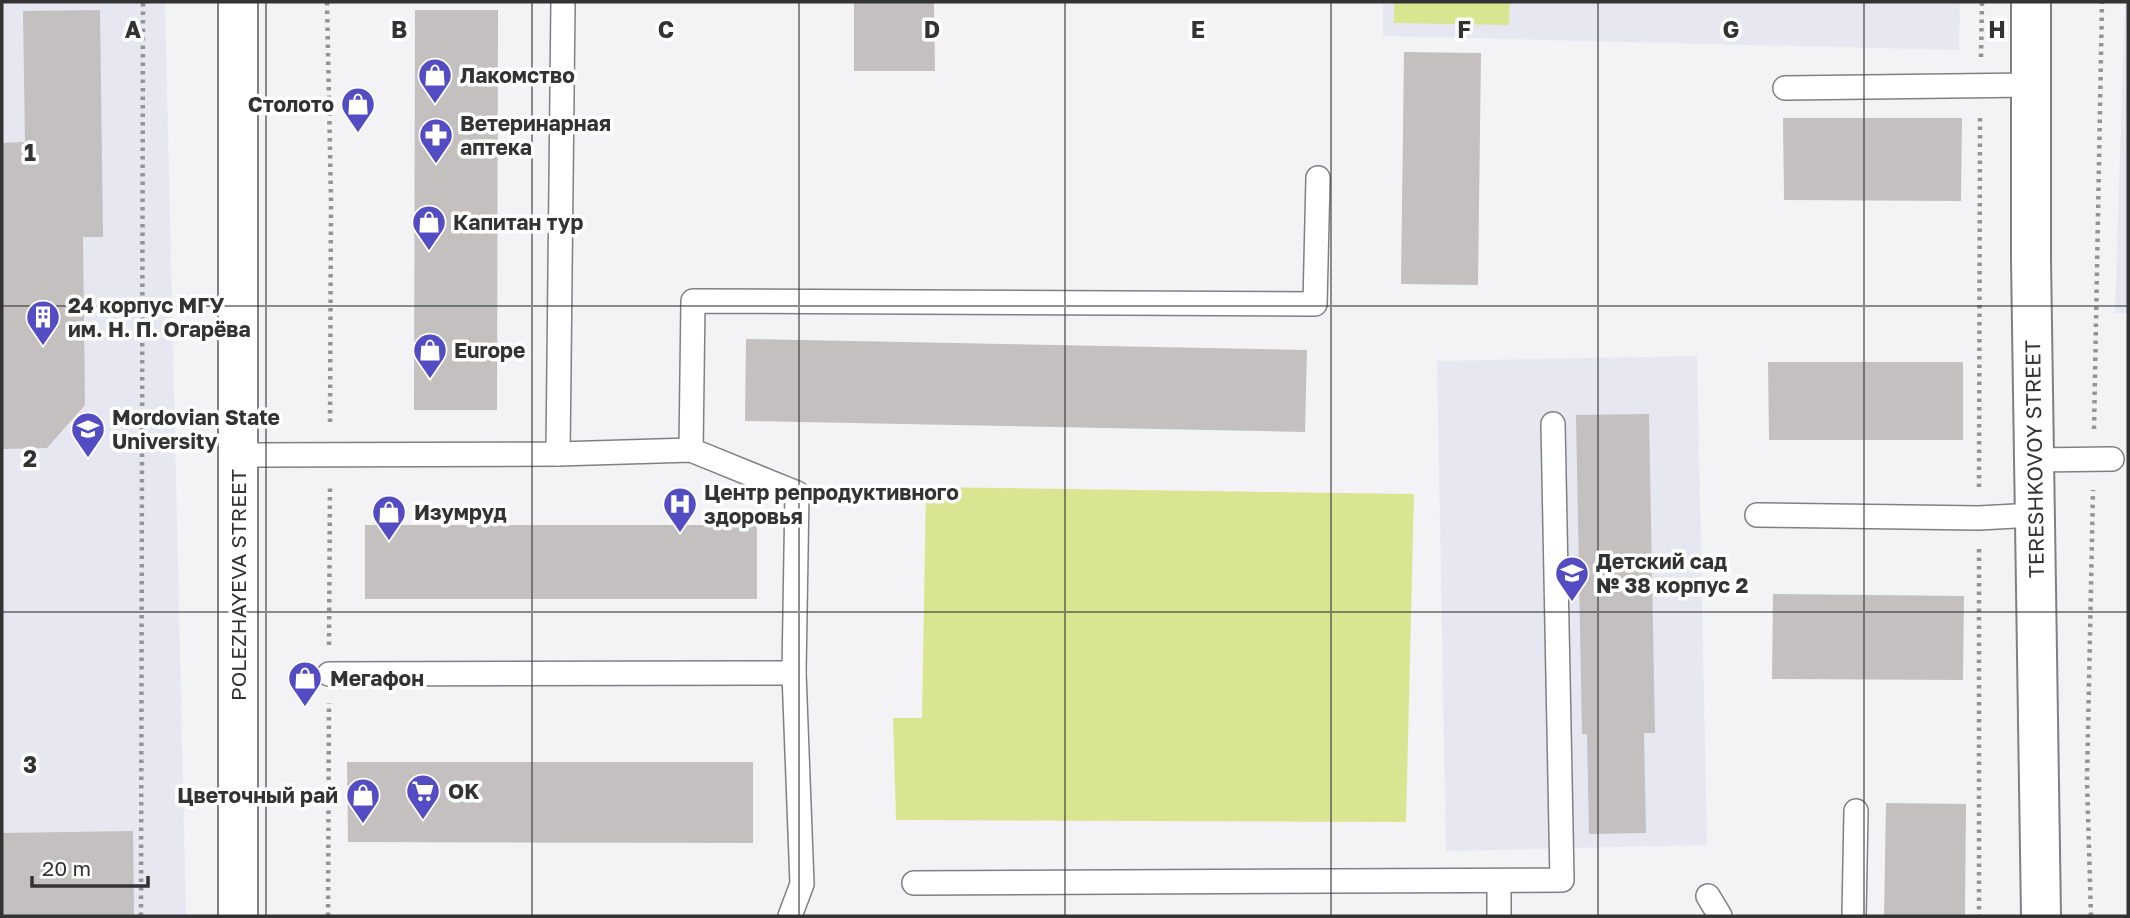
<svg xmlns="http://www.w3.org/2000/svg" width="2130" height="918" font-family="'Golos Text',sans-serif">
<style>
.built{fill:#e6e7f1}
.green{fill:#dae591}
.building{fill:#c4c0bf}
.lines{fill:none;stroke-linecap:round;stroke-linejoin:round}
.service-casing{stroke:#808083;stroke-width:26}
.minor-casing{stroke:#808083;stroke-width:42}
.primary-casing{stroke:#808083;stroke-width:42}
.path{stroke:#949496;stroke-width:4.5;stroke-dasharray:3.5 5;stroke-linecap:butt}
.service{stroke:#fff;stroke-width:23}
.minor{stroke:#fff;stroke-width:38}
.primary{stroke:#fff;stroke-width:38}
.grid{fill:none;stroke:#333334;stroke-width:2;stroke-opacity:0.55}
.labels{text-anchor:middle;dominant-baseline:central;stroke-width:7;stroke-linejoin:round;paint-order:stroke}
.poi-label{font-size:21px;font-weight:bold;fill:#333334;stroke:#fff;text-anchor:start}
.street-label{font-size:21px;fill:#333334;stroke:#fff}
.grid-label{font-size:23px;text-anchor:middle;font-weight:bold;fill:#333334;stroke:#fff;stroke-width:7;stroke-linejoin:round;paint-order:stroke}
</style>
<rect width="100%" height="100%" fill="#f3f3f6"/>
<g class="built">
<polygon points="2,2 165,2 186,916 2,916"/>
<polygon points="1383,2 1960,2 1959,50 1383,36"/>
<polygon points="2125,2 2128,2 2128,313 2115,313"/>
<polygon points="1697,356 1707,845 1446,851 1437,361"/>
</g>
<g class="green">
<polygon points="1394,2 1510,2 1509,25 1394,23"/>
<polygon points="926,487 1414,494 1406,822 896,820 893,718 922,718"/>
</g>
<g class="building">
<polygon points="854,2 934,2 935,71 854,71"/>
<polygon points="100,10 103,237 83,237 85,405 47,448 2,449 2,143 25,142 23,11"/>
<polygon points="415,10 498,10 497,410 414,410"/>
<polygon points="1404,52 1481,53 1478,285 1401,284"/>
<polygon points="1783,118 1962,118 1961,201 1784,200"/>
<polygon points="746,339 1307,350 1305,432 745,421"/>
<polygon points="1768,362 1963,362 1963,440 1769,440"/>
<polygon points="1649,414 1655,733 1644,733 1646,833 1589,834 1587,734 1582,734 1576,415"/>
<rect x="365" y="525" width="392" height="74"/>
<polygon points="1773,594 1964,596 1963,680 1772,679"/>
<polygon points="347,762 753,762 753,843 348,842"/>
<polygon points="1886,803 1966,804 1965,916 1884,916"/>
<polygon points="133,831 134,916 2,916 2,833"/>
</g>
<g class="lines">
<g class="service-casing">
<g id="service">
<polyline points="1785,88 2031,85"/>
<polyline points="691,450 693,301 1315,304 1318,178"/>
<polyline points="558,454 563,2"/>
<polyline points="238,455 558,454 691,450 797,493 794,673 802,884 790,916"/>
<polyline points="2034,460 2112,459"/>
<polyline points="1757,515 1979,518 2035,515"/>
<polyline points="329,674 794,673"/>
<polyline points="914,883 1562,880 1553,424"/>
<polyline points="1708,896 1720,916"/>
<polyline points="1499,916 1499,881"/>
<polyline points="1854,916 1856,811"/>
</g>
</g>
<g class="minor-casing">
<polyline id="minor" points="2031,2 2031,260 2041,916"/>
</g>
<g class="primary-casing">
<polyline id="primary" points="238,2 238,916"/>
</g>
<g class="path">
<polyline points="327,2 331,199 330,424"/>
<polyline points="1981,57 1982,2"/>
<polyline points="2094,429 2102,2"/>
<polyline points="1979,487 1980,115"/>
<polyline points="1979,549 1979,916"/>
<polyline points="329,645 330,486"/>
<polyline points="141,916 143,2"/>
<polyline points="328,916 329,703"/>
<polyline points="2091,916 2087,780 2093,490"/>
</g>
<use href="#service" class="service"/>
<use href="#minor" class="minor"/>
<use href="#primary" class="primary"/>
</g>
<path class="grid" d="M266,2V916M532,2V916M799,2V916M1065,2V916M1331,2V916M1598,2V916M1864,2V916M2,306H2128M2,612H2128"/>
<defs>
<g id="shop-pin" transform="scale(1.75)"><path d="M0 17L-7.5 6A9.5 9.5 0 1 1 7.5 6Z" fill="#534cc3" stroke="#fff"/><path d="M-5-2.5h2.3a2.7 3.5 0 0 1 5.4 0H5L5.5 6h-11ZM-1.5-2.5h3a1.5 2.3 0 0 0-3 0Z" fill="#fff"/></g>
<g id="pharmacy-pin" transform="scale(1.75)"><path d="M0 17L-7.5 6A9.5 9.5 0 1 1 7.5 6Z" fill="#534cc3" stroke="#fff"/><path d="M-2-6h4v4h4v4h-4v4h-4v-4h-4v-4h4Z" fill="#fff"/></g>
<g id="building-pin" transform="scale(1.75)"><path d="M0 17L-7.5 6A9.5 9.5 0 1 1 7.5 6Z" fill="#534cc3" stroke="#fff"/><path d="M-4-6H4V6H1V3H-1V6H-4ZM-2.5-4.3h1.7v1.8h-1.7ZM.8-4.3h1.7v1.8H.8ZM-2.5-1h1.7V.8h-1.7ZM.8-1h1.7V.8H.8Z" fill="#fff"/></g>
<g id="university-pin" transform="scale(1.75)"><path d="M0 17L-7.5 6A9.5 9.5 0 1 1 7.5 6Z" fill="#534cc3" stroke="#fff"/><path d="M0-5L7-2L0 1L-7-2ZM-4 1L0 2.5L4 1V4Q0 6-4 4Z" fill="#fff"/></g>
<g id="hospital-pin" transform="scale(1.75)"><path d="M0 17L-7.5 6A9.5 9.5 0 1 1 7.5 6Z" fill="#534cc3" stroke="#fff"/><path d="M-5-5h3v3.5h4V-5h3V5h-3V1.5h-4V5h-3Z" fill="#fff"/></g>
<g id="school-pin" transform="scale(1.75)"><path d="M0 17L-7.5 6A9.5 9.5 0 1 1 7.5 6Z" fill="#534cc3" stroke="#fff"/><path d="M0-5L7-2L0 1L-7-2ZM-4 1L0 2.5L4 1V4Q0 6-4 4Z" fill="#fff"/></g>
<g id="supermarket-pin" transform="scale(1.75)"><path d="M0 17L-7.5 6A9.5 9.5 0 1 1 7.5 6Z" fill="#534cc3" stroke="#fff"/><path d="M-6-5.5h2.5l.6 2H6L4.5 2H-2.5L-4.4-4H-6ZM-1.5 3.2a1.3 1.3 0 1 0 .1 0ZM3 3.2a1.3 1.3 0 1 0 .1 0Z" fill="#fff"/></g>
</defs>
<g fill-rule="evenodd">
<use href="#shop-pin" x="435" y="75"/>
<use href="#shop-pin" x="358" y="104"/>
<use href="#pharmacy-pin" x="436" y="135"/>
<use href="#shop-pin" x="429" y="222"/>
<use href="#building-pin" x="43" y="317"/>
<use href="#shop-pin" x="430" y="350"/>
<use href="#university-pin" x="88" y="429"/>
<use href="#hospital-pin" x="680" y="504"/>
<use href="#shop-pin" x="389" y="512"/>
<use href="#school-pin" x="1572" y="573"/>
<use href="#shop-pin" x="305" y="678"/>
<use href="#supermarket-pin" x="423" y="791"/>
<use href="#shop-pin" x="363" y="795"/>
</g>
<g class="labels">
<g class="poi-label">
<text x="460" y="75">Лакомство</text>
<text x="334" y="104" text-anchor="end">Столото</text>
<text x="460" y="123">Ветеринарная<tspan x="460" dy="24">аптека</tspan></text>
<text x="453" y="222">Капитан тур</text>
<text x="68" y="305">24 корпус МГУ<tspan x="68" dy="24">им. Н. П. Огарёва</tspan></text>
<text x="454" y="350">Europe</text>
<text x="112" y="417">Mordovian State<tspan x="112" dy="24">University</tspan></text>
<text x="704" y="492">Центр репродуктивного<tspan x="704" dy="24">здоровья</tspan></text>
<text x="414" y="512">Изумруд</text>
<text x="1596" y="561">Детский сад<tspan x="1596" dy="24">№ 38 корпус 2</tspan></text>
<text x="330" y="678">Мегафон</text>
<text x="448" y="791">OK</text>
<text x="338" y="795" text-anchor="end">Цветочный рай</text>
</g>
<g class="street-label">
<text transform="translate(2034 459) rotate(-91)">TERESHKOVOY STREET</text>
<text transform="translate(238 585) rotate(-90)">POLEZHAYEVA STREET</text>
</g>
</g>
<g class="grid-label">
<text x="133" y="38">A</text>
<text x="399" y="38">B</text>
<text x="666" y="38">C</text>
<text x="932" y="38">D</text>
<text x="1198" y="38">E</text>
<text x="1464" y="38">F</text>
<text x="1731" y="38">G</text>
<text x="1997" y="38">H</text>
<text x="30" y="161">1</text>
<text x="30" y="467">2</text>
<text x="30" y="773">3</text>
</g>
<rect width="2130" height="918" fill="none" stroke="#333334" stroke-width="7"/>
<path d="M32 876v10h116v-10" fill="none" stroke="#333334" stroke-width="3.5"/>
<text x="42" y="876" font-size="21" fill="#333334" stroke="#ffffff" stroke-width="5" paint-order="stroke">20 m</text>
</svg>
